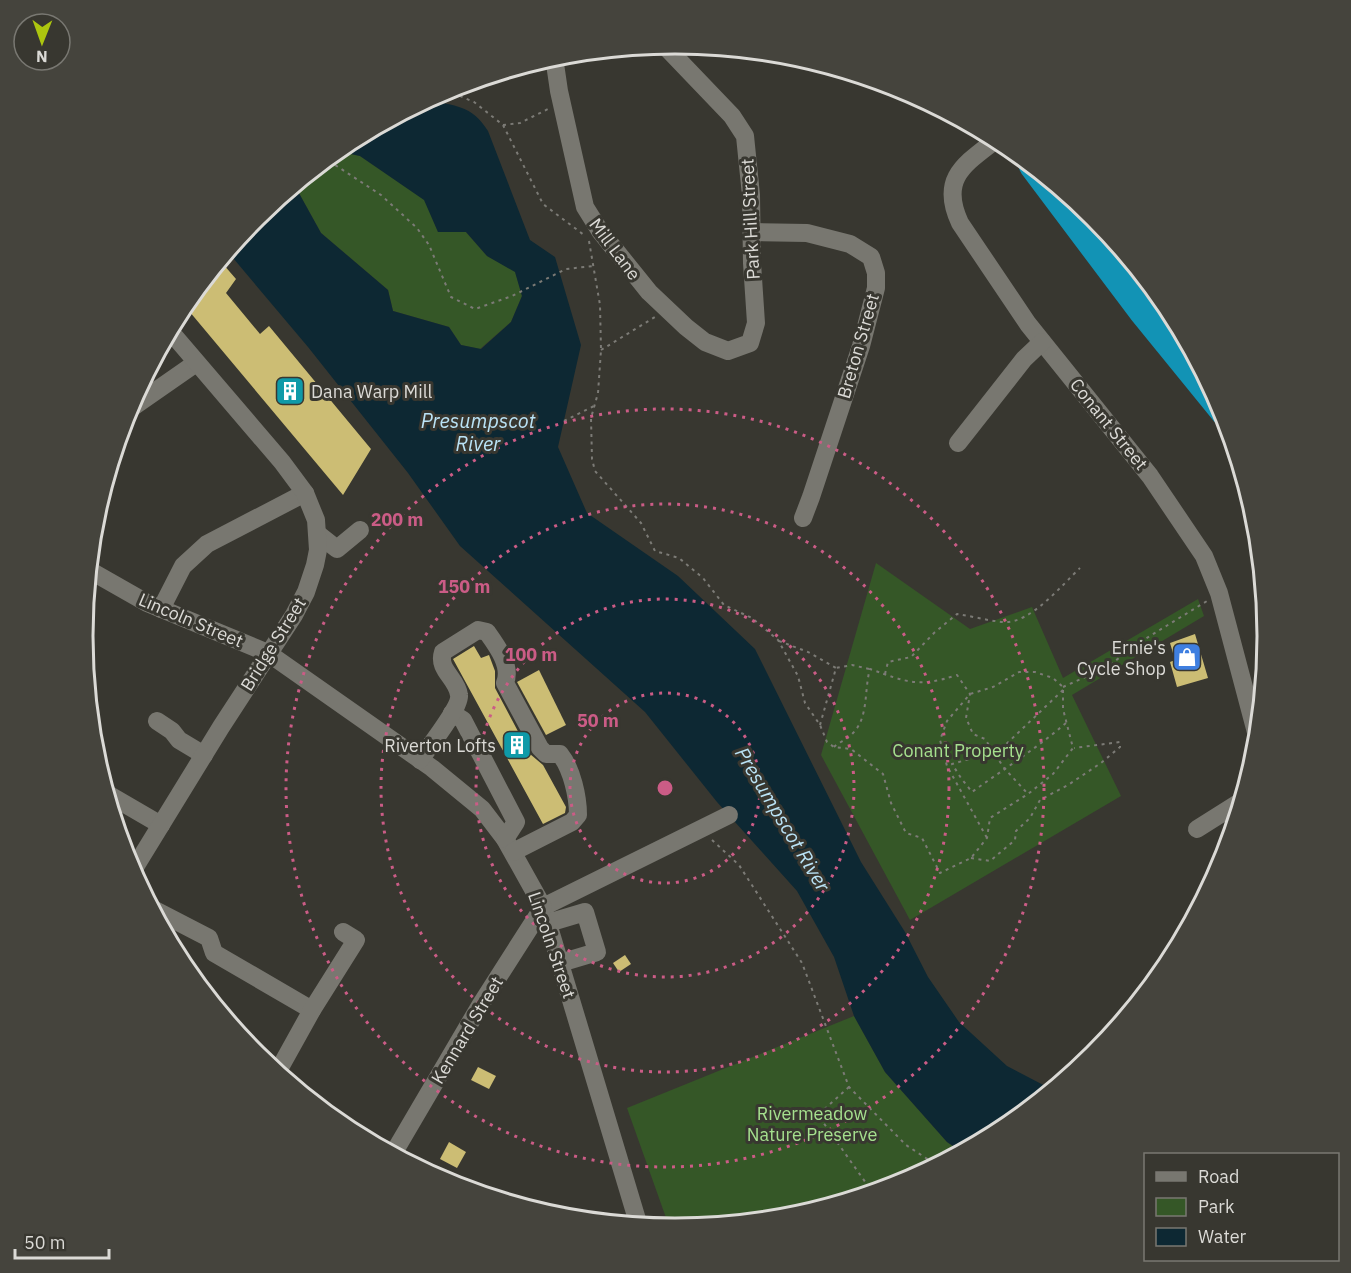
<svg xmlns="http://www.w3.org/2000/svg" width="1351" height="1273" font-family="'IBM Plex Sans',sans-serif">
<style>
.green{fill:#355727}
.water{fill:#0d2833}
.building{fill:#ccbd74}
.lines{fill:none;stroke-linecap:round;stroke-linejoin:round}
.path{stroke:#7c7b76;stroke-width:2;stroke-dasharray:3 4.5;stroke-linecap:butt}
.minor{stroke:#787770;stroke-width:18}
.highway{stroke:#1293b5;stroke-width:26}
.ring{fill:none;stroke:#cb5c86;stroke-width:3;stroke-dasharray:3 6}
.labels{text-anchor:middle;dominant-baseline:central;stroke-width:6;stroke-linejoin:round;paint-order:stroke}
.street-label{font-size:18px;fill:#dbdad6;stroke:#383730}
.poi-label{font-size:18px;fill:#dbdad6;stroke:#383730;text-anchor:end}
.park-label{font-size:18px;fill:#a5e08e;stroke:#383730}
.water-label{font-size:20px;font-style:italic;fill:#bae3f6;stroke:#383730}
.rim{fill:none;stroke:#dbdad6;stroke-width:3}
.centre{fill:#cb5c86;stroke:#383730;stroke-width:3}
.ring-label{font-size:18px;text-anchor:middle;font-weight:bold;fill:#cb5c86;stroke:#383730;stroke-width:6;stroke-linejoin:round;paint-order:stroke}
</style>
<rect width="100%" height="100%" fill="#383730"/>
<g class="green">
<polygon points="337,151 360,156 425,200 438,232 466,232 487,256 515,271 522,296 511,322 480,349 461,345 449,327 393,311 388,290 321,233 295,186"/>
<polygon points="876,563 970,629 1032,607 1063,678 1198,599 1204,616 1072,695 1121,796 910,920 821,755"/>
<polygon points="854,1016 885,1072 947,1142 962,1152 902,1184 791,1218 670,1229 627,1108"/>
</g>
<path class="water" d="M427,100C455,106 472,105 488,131L530,240L555,257L581,345L558,447L587,513L678,576L755,649L861,862L905,932L928,977L959,1022L1007,1066L1053,1090L1005,1130L962,1152L947,1142L885,1072L854,1016L834,957L797,891L717,802L645,712L460,546L408,473L308,347L228,252L256,217L295,186L321,233L388,290L393,311L449,327L461,345L481,349L511,322L522,296L515,272L487,256L466,232H438L424,200L360,156L337,151L346,143Z"/>
<g class="building">
<polygon points="223,264 236,279 226,293 260,334 269,326 371,449 343,495 184,305 209,275"/>
<polygon points="1195,634 1208,678 1177,687 1170,662 1175,660 1170,643"/>
<polygon points="474,646 481,658 489,655 495,671 495,688 530,754 543,765 566,807 565,813 543,824 453,659"/>
<polygon points="539,670 566,725 546,735 517,682"/>
<polygon points="625,955 631,964 619,972 613,963"/>
<polygon points="478,1067 496,1076 489,1089 471,1080"/>
<polygon points="449,1142 466,1152 457,1168 440,1159"/>
</g>
<g class="lines">
<g class="path">
<polyline points="446,90 474,102 503,125 543,204 584,235"/>
<polyline points="503,125 520,123 548,109"/>
<polyline points="329,161 381,195 417,228 429,245 451,297 475,309 512,296 566,269 593,266"/>
<polyline points="589,241 600,305 601,350 598,393 591,418 592,459 595,471 641,523 655,551 679,558 703,578 724,605 752,618 778,640 798,676 805,703 820,725 827,742 834,747 851,749 883,774 891,803 906,833 922,838 940,873 971,858 987,838 990,818 1028,794 1053,774 1073,748 1063,709 1063,687 1053,678 1035,672 1019,672 993,687 970,694 947,721 940,740 947,766 987,838"/>
<polyline points="601,350 655,317"/>
<polyline points="564,421 594,406"/>
<polyline points="779,641 808,652 836,668"/>
<path d="M885,674L888,662L911,657L934,633L957,614C972,616 988,621 1004,622C1030,624 1062,585 1080,568"/>
<polyline points="1063,687 1108,667 1132,647 1207,601"/>
<path d="M1063,690L1000,750L952,764L961,778L972,792C1004,769 1037,748 1066,723"/>
<polyline points="820,725 836,668 852,665 869,669"/>
<path d="M834,747C839,742 848,739 853,733C869,717 864,689 870,669C907,682 917,688 957,675L970,694L966,718L973,734L985,739L1004,768L1028,794"/>
<polyline points="712,840 739,865 802,963 849,1087 906,1145 938,1166"/>
<polyline points="971,858 990,861 1015,840 1016,831 1030,818 1040,800 1068,785 1101,763 1120,747 1120,742 1074,748"/>
<polyline points="849,1087 818,1115 873,1193"/>
</g>
<g class="minor">
<polyline points="554,57 559,91 585,207 600,231 649,292 686,327 705,342 728,351 750,343 756,323 752,263 751,195 745,136 732,116 664,45"/>
<path d="M997,139C965,164 939,178 960,223L1028,324L1150,476L1204,556L1219,593L1258,740"/>
<polyline points="752,232 807,233 850,244 871,257 876,273 876,288 861,346 811,497 803,518"/>
<polyline points="127,411 196,363"/>
<polyline points="958,443 1024,359 1042,342"/>
<polyline points="318,534 337,549 360,530"/>
<polyline points="89,570 147,603 268,653 432,768 482,809 505,839 543,907 639,1226"/>
<polyline points="161,609 183,566 207,544 305,493"/>
<polyline points="452,713 463,720 516,822 505,839"/>
<polyline points="157,721 172,731 179,740 204,755"/>
<path d="M420,760C428,748 461,707 459,695C457,678 437,670 443,652L478,630L487,632C497,646 512,666 505,683L540,748L546,754H560C572,769 578,797 578,815L572,822L513,852"/>
<polyline points="106,793 161,825"/>
<polyline points="1197,829 1243,800"/>
<polyline points="132,872 221,727 294,615 306,592 315,565 318,550 316,520 305,493 282,462 170,331"/>
<polyline points="543,907 729,815"/>
<polyline points="151,908 209,938 214,953 312,1010"/>
<polyline points="548,923 585,912 597,952 560,963"/>
<polyline points="277,1073 312,1010 356,940 343,932"/>
<polyline points="393,1154 481,1004 543,907"/>
</g>
<polyline class="highway" points="1032,166 1141,311 1224,413"/>
</g>
<g class="ring">
<circle cx="665" cy="788" r="95"/>
<circle cx="665" cy="788" r="189"/>
<circle cx="665" cy="788" r="284"/>
<circle cx="665" cy="788" r="379"/>
</g>
<defs>
<g id="building-square" transform="scale(1.5)"><rect x="-9" y="-9" width="18" height="18" rx="4" fill="#0f9aa8" stroke="#383730"/><path d="M-4-6H4V6H1V3H-1V6H-4ZM-2.5-4.3h1.7v1.8h-1.7ZM.8-4.3h1.7v1.8H.8ZM-2.5-1h1.7V.8h-1.7ZM.8-1h1.7V.8H.8Z" fill="#fff"/></g>
<g id="shop-square" transform="scale(1.5)"><rect x="-9" y="-9" width="18" height="18" rx="4" fill="#3f7fe0" stroke="#383730"/><path d="M-5-2.5h2.3a2.7 3.5 0 0 1 5.4 0H5L5.5 6h-11ZM-1.5-2.5h3a1.5 2.3 0 0 0-3 0Z" fill="#fff"/></g>
</defs>
<g fill-rule="evenodd">
<use href="#building-square" x="290" y="391"/>
<use href="#shop-square" x="1187" y="657"/>
<use href="#building-square" x="517" y="745"/>
</g>
<g class="labels">
<g class="street-label">
<text transform="translate(750 219) rotate(-93)">Park Hill Street</text>
<text transform="translate(615 249) rotate(53)">Mill Lane</text>
<text transform="translate(858 346) rotate(-74)">Breton Street</text>
<text transform="translate(1109 424) rotate(51)">Conant Street</text>
<text transform="translate(191 620) rotate(23)">Lincoln Street</text>
<text transform="translate(273 644) rotate(-58)">Bridge Street</text>
<text transform="translate(552 945) rotate(71)">Lincoln Street</text>
<text transform="translate(467 1030) rotate(-59)">Kennard Street</text>
</g>
<g class="poi-label">
<text x="311" y="391" text-anchor="start">Dana Warp Mill</text>
<text x="1166" y="647">Ernie's<tspan x="1166" dy="21">Cycle Shop</tspan></text>
<text x="496" y="745">Riverton Lofts</text>
</g>
<g class="park-label">
<text x="958" y="750">Conant Property</text>
<text x="812" y="1113">Rivermeadow<tspan x="812" dy="21">Nature Preserve</tspan></text>
</g>
<g class="water-label">
<text x="478" y="420">Presumpscot<tspan x="478" dy="23">River</tspan></text>
<text transform="translate(783 819) rotate(59)">Presumpscot River</text>
</g>
</g>
<path d="M0 0H1351V1273H0ZM93 636a582 582 0 1 1 1164 0a582 582 0 1 1-1164 0Z" fill="#45443d" fill-rule="evenodd"/>
<path class="rim" d="M93 636a582 582 0 1 1 1164 0a582 582 0 1 1-1164 0Z"/>
<circle cx="665" cy="788" r="9" class="centre"/>
<g class="ring-label">
<text x="397" y="526">200 m</text>
<text x="464" y="593">150 m</text>
<text x="531" y="661">100 m</text>
<text x="598" y="727">50 m</text>
</g>
<rect x="1144" y="1153" width="195" height="108" fill="#383730" stroke="#797872" stroke-width="1.5"/>
<rect x="1156" y="1172" width="30" height="9" fill="#787770" stroke="#797872" stroke-width="1.5"/>
<text x="1198" y="1183" font-size="18" fill="#dbdad6">Road</text>
<rect x="1156" y="1198" width="30" height="18" fill="#355727" stroke="#797872" stroke-width="1.5"/>
<text x="1198" y="1213" font-size="18" fill="#dbdad6">Park</text>
<rect x="1156" y="1228" width="30" height="18" fill="#0d2833" stroke="#797872" stroke-width="1.5"/>
<text x="1198" y="1243" font-size="18" fill="#dbdad6">Water</text>
<g transform="translate(42 42) rotate(181)"><circle r="28" fill="#383730" stroke="#797872" stroke-width="1.5"/>
<path d="M0-4.5L10 22L0 15L-10 22Z" fill="#adc60f"/>
<text y="-9" font-size="16" font-weight="bold" text-anchor="middle" fill="#dbdad6">N</text>
</g>
<path d="M15 1249v9h94v-9" fill="none" stroke="#dbdad6" stroke-width="3"/>
<text x="24" y="1249" font-size="18" fill="#dbdad6" stroke="#383730" stroke-width="4.5" paint-order="stroke">50 m</text>
</svg>
